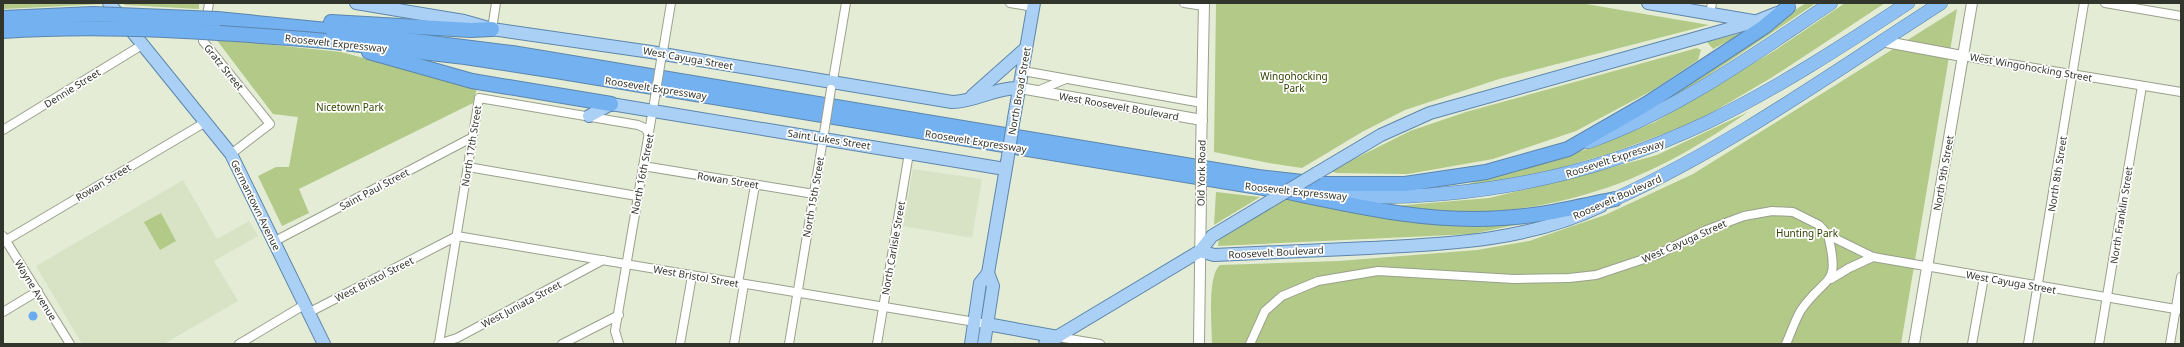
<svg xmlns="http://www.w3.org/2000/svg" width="2184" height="347" font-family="'Noto Sans',sans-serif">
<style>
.built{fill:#d8e3c6}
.green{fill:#b2c988}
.water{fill:#68acef}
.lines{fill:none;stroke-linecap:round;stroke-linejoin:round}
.minor-casing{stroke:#99a08b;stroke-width:10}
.tertiary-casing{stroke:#99a08b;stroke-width:12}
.primary-casing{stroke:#5c86ab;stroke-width:14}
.trunk-casing{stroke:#5c86ab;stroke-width:14}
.motorway-casing{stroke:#5c86ab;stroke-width:16}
.minor{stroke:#fff;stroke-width:8}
.tertiary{stroke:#fff;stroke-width:10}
.primary{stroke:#abd0f6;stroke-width:12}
.trunk{stroke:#8fc0f3;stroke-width:13}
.motorway{stroke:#73b1f0;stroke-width:14}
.minor-bridge-casing{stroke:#99a08b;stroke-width:10;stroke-linecap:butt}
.tertiary-bridge-casing{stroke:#99a08b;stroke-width:12;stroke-linecap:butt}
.primary-bridge-casing{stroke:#5c86ab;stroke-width:14;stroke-linecap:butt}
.motorway-bridge-casing{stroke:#5c86ab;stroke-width:16;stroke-linecap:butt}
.minor-bridge{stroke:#fff;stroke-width:8}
.tertiary-bridge{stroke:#fff;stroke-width:10}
.primary-bridge{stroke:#abd0f6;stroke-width:12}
.motorway-bridge{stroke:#73b1f0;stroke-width:14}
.labels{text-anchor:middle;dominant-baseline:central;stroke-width:3.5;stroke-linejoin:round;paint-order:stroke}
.street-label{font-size:10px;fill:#32352c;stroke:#fff}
.park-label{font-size:10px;fill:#314200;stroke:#fff}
</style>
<rect width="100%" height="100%" fill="#e4ecd6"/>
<g class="built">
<polygon points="913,169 982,179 972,238 903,226"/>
<polygon points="183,180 217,239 249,221 258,236 214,261 238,301 164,344 82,344 36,266"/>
</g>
<g class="green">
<polygon points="3,3 103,3 104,4 3,9"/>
<polygon points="123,3 199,3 199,9 125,5"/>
<polygon points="1216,3 1580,3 1709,25 1499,79 1405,110 1362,132 1302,168 1269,163 1214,152"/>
<polygon points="1806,3 1816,3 1673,99 1607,129"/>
<polygon points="1845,3 1885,3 1771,78 1696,122 1611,153 1529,177 1453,188 1536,165 1600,145 1655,122 1774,51"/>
<path d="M1957,9L1901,344H1212C1212,326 1207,276 1220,265L1339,261L1477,250L1529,241L1605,215L1693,174Z"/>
<polygon points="1745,32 1713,49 1707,42"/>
<polygon points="216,39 341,52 477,88 473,103 299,189 309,213 282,226 258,176 276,167 289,167 298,117 273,114"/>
<polygon points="1697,48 1701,50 1698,60 1653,90 1576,131 1493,159 1408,174 1336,173 1330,171 1410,131 1466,112"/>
<path d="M1748,112C1729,125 1710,138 1689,150C1611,195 1527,216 1437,212C1423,212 1408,208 1394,206L1489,198L1570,179L1657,155Z"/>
<polygon points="1216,192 1260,197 1214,225"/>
<polygon points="1285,199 1366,215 1473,227 1530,222 1472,234 1218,246 1219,238"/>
<polygon points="161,213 176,241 160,250 144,222"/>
</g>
<circle class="water" cx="33" cy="316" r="4.5"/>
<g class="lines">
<g class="minor-casing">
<g id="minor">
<polyline points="209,3 203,41 270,124 231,154"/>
<polyline points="1010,3 1033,7"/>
<polyline points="1184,3 1204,6"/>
<polyline points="2105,3 2181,16"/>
<polyline points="1710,13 1712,3"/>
<polyline points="492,29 496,3"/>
<polyline points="1962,56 2181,92"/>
<polyline points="662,57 671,3"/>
<polyline points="1023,71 1202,103"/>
<polyline points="832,86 846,3"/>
<polyline points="1037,91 1066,79"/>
<polyline points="3,130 142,45"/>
<polyline points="643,166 814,194"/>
<polyline points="468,167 637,196"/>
<polyline points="3,236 70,344"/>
<polyline points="275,241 473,137"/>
<polyline points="3,242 204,123"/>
<polyline points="1831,279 1849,268 1873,257"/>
<polyline points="738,283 755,185"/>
<polyline points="3,312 38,291"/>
<polyline points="308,313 457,236 987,324"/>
<polyline points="1058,337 1100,344"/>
<polyline points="439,343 479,98 638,125 645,128 649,134"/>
<polyline points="239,344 304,305"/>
<polyline points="438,344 457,338 603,260"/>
<polyline points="562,344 619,315"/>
<polyline points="619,344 615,331 655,97"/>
<polyline points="680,344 692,276"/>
<polyline points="734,344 744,284"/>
<polyline points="789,344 825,127"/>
<polyline points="877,344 909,153"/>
<polyline points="1250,344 1265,311 1282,296 1318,281 1378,271 1514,279 1569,278 1596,275 1659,254 1704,231 1744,216 1772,211 1793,212 1819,225 1828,235 1873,257 2181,310"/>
<path d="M1786,344C1791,333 1795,320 1801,310C1826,274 1841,288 1828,235"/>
<polyline points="1972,344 1984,277"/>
<polyline points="2028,344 2084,3"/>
<polyline points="2099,344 2142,86"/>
<polyline points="2170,344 2181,277"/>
</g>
</g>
<g class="tertiary-casing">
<g id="tertiary">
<polyline points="1881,41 1962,56"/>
<polyline points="1020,88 1202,120"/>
<polyline points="1201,154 1204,3"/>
<polyline points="1199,344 1201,193"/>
<polyline points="1914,344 1972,3"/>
</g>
</g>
<g class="primary-casing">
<g id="primary">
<polyline points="109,3 231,154 324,344"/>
<path d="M356,3L464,21L492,29L651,52L952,102C976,102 996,87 1020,88"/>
<polyline points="1648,3 1753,21"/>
<polyline points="972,96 1026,48"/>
<polyline points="589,116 611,104 1005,169"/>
<polyline points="1014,118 1034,3"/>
<polyline points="1317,173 1381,135 1430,113 1757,21 1777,13"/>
<path d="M1200,251L1214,255C1266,253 1317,250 1369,248C1448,244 1528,241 1601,206"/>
<polyline points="987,324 1058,337"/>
<polyline points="971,344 980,283 988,273 1007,162"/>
<polyline points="984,344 993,286 988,273"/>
<polyline points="1045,344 1200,251 1212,236 1272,200"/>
</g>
</g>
<g class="trunk-casing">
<g id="trunk">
<path d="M1588,142C1677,111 1753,55 1831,3"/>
<path d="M1327,196C1461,202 1586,180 1708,122C1778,88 1844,45 1908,3"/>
<path d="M1615,199C1731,146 1835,71 1941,3"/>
</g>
</g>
<g class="motorway-casing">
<g id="motorway">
<polyline points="217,19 327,30 512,53 1258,177 1320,184 1405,184 1486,172 1568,149 1648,103 1764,27 1788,7"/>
<polyline points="331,22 471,30 492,29"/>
<path d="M326,41L465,57L556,71L1288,192C1359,207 1429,223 1502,218C1540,216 1578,207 1615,199"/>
<polyline points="369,52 472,81 611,104"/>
</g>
</g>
<use href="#minor" class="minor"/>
<use href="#tertiary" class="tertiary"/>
<use href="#primary" class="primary"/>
<use href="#trunk" class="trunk"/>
<use href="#motorway" class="motorway"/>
<g class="minor-bridge-casing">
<g id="minor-bridge">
<polyline points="655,97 661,60"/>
<polyline points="825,127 831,89"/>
</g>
</g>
<g class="tertiary-bridge-casing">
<polyline id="tertiary-bridge" points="1201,193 1201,154"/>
</g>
<g class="primary-bridge-casing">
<g id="primary-bridge">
<polyline points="1007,162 1014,118"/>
<polyline points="1272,200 1317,173"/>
</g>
</g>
<g class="motorway-bridge-casing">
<g id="motorway-bridge">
<polyline points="3,18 93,14 217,19"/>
<path d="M3,31C111,24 218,32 326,41"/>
</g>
</g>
<use href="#minor-bridge" class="minor-bridge"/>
<use href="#tertiary-bridge" class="tertiary-bridge"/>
<use href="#primary-bridge" class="primary-bridge"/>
<use href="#motorway-bridge" class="motorway-bridge"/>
</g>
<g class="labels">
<g class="street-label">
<text transform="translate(336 43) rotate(6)">Roosevelt Expressway</text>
<text transform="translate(688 58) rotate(10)">West Cayuga Street</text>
<text transform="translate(224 67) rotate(51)">Gratz Street</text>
<text transform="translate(2031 67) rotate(10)">West Wingohocking Street</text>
<text transform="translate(72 88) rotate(-32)">Dennie Street</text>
<text transform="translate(656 88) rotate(9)">Roosevelt Expressway</text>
<text transform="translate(1019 91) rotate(-80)">North Broad Street</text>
<text transform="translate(1119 106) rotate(10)">West Roosevelt Boulevard</text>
<text transform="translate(829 139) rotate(9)">Saint Lukes Street</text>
<text transform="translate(976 141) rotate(9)">Roosevelt Expressway</text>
<text transform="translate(471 146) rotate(-81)">North 17th Street</text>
<text transform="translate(1615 158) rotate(-18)">Roosevelt Expressway</text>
<text transform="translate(1201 173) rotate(-89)">Old York Road</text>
<text transform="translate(1943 173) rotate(-80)">North 9th Street</text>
<text transform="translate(642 174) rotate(-79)">North 16th Street</text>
<text transform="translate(2057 174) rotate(-81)">North 8th Street</text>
<text transform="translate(728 180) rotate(9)">Rowan Street</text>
<text transform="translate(103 182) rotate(-31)">Rowan Street</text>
<text transform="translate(374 189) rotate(-28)">Saint Paul Street</text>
<text transform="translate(1296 191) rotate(6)">Roosevelt Expressway</text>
<text transform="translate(813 197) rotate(-80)">North 15th Street</text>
<text transform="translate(1617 197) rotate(-24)">Roosevelt Boulevard</text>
<text transform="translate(256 205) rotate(64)">Germantown Avenue</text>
<text transform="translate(2121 215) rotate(-81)">North Franklin Street</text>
<text transform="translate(1684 241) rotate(-24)">West Cayuga Street</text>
<text transform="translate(893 248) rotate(-80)">North Carlisle Street</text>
<text transform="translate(1276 252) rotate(-3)">Roosevelt Boulevard</text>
<text transform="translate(696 276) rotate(10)">West Bristol Street</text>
<text transform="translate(374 279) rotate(-27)">West Bristol Street</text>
<text transform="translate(2011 282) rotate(10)">West Cayuga Street</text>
<text transform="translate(36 290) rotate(58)">Wayne Avenue</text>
<text transform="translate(521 304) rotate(-28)">West Juniata Street</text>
</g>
<g class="park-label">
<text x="1294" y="76">Wingohocking<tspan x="1294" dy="12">Park</tspan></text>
<text x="350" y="107">Nicetown Park</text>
<text x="1807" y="233">Hunting Park</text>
</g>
</g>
<rect width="2184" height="347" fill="none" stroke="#32352c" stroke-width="8"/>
</svg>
